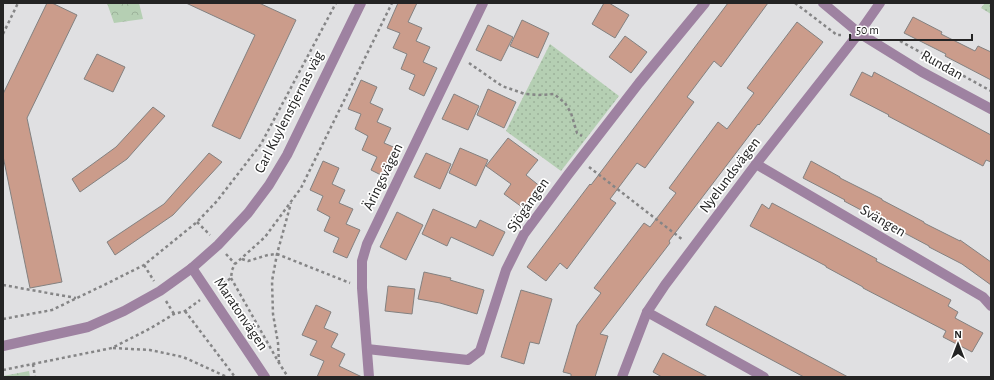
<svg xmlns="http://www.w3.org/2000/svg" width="994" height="380" font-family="'Alegreya Sans',sans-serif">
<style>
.grass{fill:url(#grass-dots)}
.park{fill:url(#park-crowns)}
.building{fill:#cb9c8b;stroke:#838180}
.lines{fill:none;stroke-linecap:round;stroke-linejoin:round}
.path{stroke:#858586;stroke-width:2.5;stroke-dasharray:3 3;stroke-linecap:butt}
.minor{stroke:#9e82a1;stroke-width:10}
.labels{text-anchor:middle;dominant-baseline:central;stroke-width:3.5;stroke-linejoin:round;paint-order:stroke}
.street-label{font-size:15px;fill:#242424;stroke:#fff}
</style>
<defs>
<pattern id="grass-dots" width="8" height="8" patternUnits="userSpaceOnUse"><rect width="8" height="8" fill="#b5cfb3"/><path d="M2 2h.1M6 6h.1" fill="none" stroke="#9cb29a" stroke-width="1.8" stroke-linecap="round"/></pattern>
<pattern id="park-crowns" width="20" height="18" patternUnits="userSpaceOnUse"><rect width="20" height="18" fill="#b5cfb3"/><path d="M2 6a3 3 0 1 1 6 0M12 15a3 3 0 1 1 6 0" fill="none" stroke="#9cb29a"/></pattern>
</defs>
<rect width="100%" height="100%" fill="#e0e0e2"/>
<g class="grass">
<polygon points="985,3 991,3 991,14 981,8"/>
<polygon points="550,44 619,96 561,171 506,131"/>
</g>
<g class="park">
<polygon points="107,3 139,3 143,19 114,23"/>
<polygon points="29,371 30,377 3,377 3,376"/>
</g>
<g class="building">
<polygon points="47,3 52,3 77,15 27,118 62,282 30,288 3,156 3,94"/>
<polygon points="186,3 259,3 296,20 240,139 212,126 255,35"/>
<polygon points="398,3 417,3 408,22 422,28 416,41 430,47 423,62 437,68 424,96 409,89 415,75 401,69 407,54 393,48 400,33 387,28"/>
<polygon points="604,3 609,3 629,15 615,38 592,24"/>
<polygon points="728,3 768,3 721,67 714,61 687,97 694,102 645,168 637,163 610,199 616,203 567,269 560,263 546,281 527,267 590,184 591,185"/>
<polygon points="913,17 942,32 941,34 975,51 978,46 991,52 991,80 945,56 946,54 904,33"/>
<polygon points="522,20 549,33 538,58 510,46"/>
<polygon points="797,22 823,42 759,125 758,124 669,241 670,243 600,334 608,336 595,377 571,377 571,374 563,372 577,325 601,293 594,288 644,223 650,227 676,193 669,188 718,122 727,129 754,93 747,88"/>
<polygon points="488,25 513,37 501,61 476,50"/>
<polygon points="625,36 647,52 631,73 609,57"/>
<polygon points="97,54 125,67 113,92 84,79"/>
<polygon points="862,72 872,77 874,72 991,135 991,162 986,160 983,166 888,116 889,115 850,95"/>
<polygon points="361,80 377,87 370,103 383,109 377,122 391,128 384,143 398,149 385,177 371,170 377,157 362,150 368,136 355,129 361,114 348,109"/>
<polygon points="488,89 516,102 504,128 477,115"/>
<polygon points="454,94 479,106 468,130 442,119"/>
<polygon points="153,107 165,116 127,159 80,192 72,179 116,147"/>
<polygon points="508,138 538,160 526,175 542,188 526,210 504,194 511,184 486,166"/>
<polygon points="460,148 488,160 476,186 449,173"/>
<polygon points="209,153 222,162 173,215 115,255 107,242 164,204"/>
<polygon points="426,153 451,164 440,189 414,177"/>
<polygon points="323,161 339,168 332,184 345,190 339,203 353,209 346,224 360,230 347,258 333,252 339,238 324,231 330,217 317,210 323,196 310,190"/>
<polygon points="811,161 840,177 840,178 882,199 882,200 924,222 924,223 960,241 960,240 991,262 991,285 962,264 929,247 929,246 844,201 845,200 803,178"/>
<polygon points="772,203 877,259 876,261 951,300 948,306 958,312 955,318 983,333 972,352 943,337 946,331 863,288 863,287 826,267 826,266 750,226 762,204 769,209"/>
<polygon points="433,209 476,228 480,220 505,232 493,256 451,237 447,246 422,234"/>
<polygon points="397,212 423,225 406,260 380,247"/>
<polygon points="424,272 451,278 450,280 484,290 477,314 440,303 418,299"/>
<polygon points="388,286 415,289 412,314 385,311"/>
<polygon points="521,290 552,299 539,344 530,342 524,364 501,357"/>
<polygon points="316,305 331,312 324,328 338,334 331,347 345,354 339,366 362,377 317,377 324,361 310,355 317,341 302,335"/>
<polygon points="715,306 790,346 848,377 804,377 706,325"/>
<polygon points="663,353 685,365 708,377 662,377 653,372"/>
</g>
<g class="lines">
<g class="path">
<polyline points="795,3 837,35 841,35"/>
<polyline points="3,34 18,3"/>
<polyline points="900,41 991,91"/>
<polyline points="469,63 502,86 525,94 539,95 554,94 565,103 571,113 577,133 582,136"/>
<polyline points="589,167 683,240"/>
<polyline points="197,222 210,235"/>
<polyline points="226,254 235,264"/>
<polyline points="242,259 248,261 268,255 277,254 350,283"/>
<polyline points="144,265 154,281"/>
<polyline points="231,278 279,363 288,377"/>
<polyline points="3,285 76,298"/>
<polyline points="218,287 231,278 232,270 235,264 265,237 301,188 392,3"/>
<polyline points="166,301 174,314"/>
<polyline points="185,311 235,377"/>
<polyline points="3,319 52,310 106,284 144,265 197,222 217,201 261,144 336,3"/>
<polyline points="113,348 150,350 183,357 227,377"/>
<polyline points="279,363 278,343 273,314 272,281 277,254 291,203"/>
<polyline points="33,364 35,377"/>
<polyline points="3,370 112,348 151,328 174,314 185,311 200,300"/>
</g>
<g class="minor">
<polyline points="823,3 859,33 922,72 991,109"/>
<polyline points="756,164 983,297 991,306"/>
<polyline points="192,268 265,377"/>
<polyline points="647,312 764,377"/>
<polyline points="3,346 88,327 124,311 160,291 192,268 218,245 248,213 269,185 287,155 361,3"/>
<polyline points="367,349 468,360 480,351 506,270 524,234 567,176 639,83 705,3"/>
<polyline points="369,377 362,288 362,261 367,244 483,3"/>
<polyline points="622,377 647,312 665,285 756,164 859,33 880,3"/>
</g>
</g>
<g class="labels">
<g class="street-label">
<text transform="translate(942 65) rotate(29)">Rundan</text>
<text transform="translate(289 112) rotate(-63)">Carl Kuylenstjernas väg</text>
<text transform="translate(730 175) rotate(-53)">Nyelundsvägen</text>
<text transform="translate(383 177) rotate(-64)">Äringsvägen</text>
<text transform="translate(528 205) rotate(-55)">Sjögången</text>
<text transform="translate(883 221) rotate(30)">Svängen</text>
<text transform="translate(241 314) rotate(56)">Maratonvägen</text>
</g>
</g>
<rect width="994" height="380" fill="none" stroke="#242424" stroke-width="8"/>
<g transform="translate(958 344)" stroke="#ffffff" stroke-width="3" paint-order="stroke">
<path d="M0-3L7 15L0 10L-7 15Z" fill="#242424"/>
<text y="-6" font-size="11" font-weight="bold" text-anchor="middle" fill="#242424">N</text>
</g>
<path d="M850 34v6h122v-6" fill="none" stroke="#242424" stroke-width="2"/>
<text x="856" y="34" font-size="12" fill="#242424" stroke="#ffffff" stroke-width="3" paint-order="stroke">50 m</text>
</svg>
